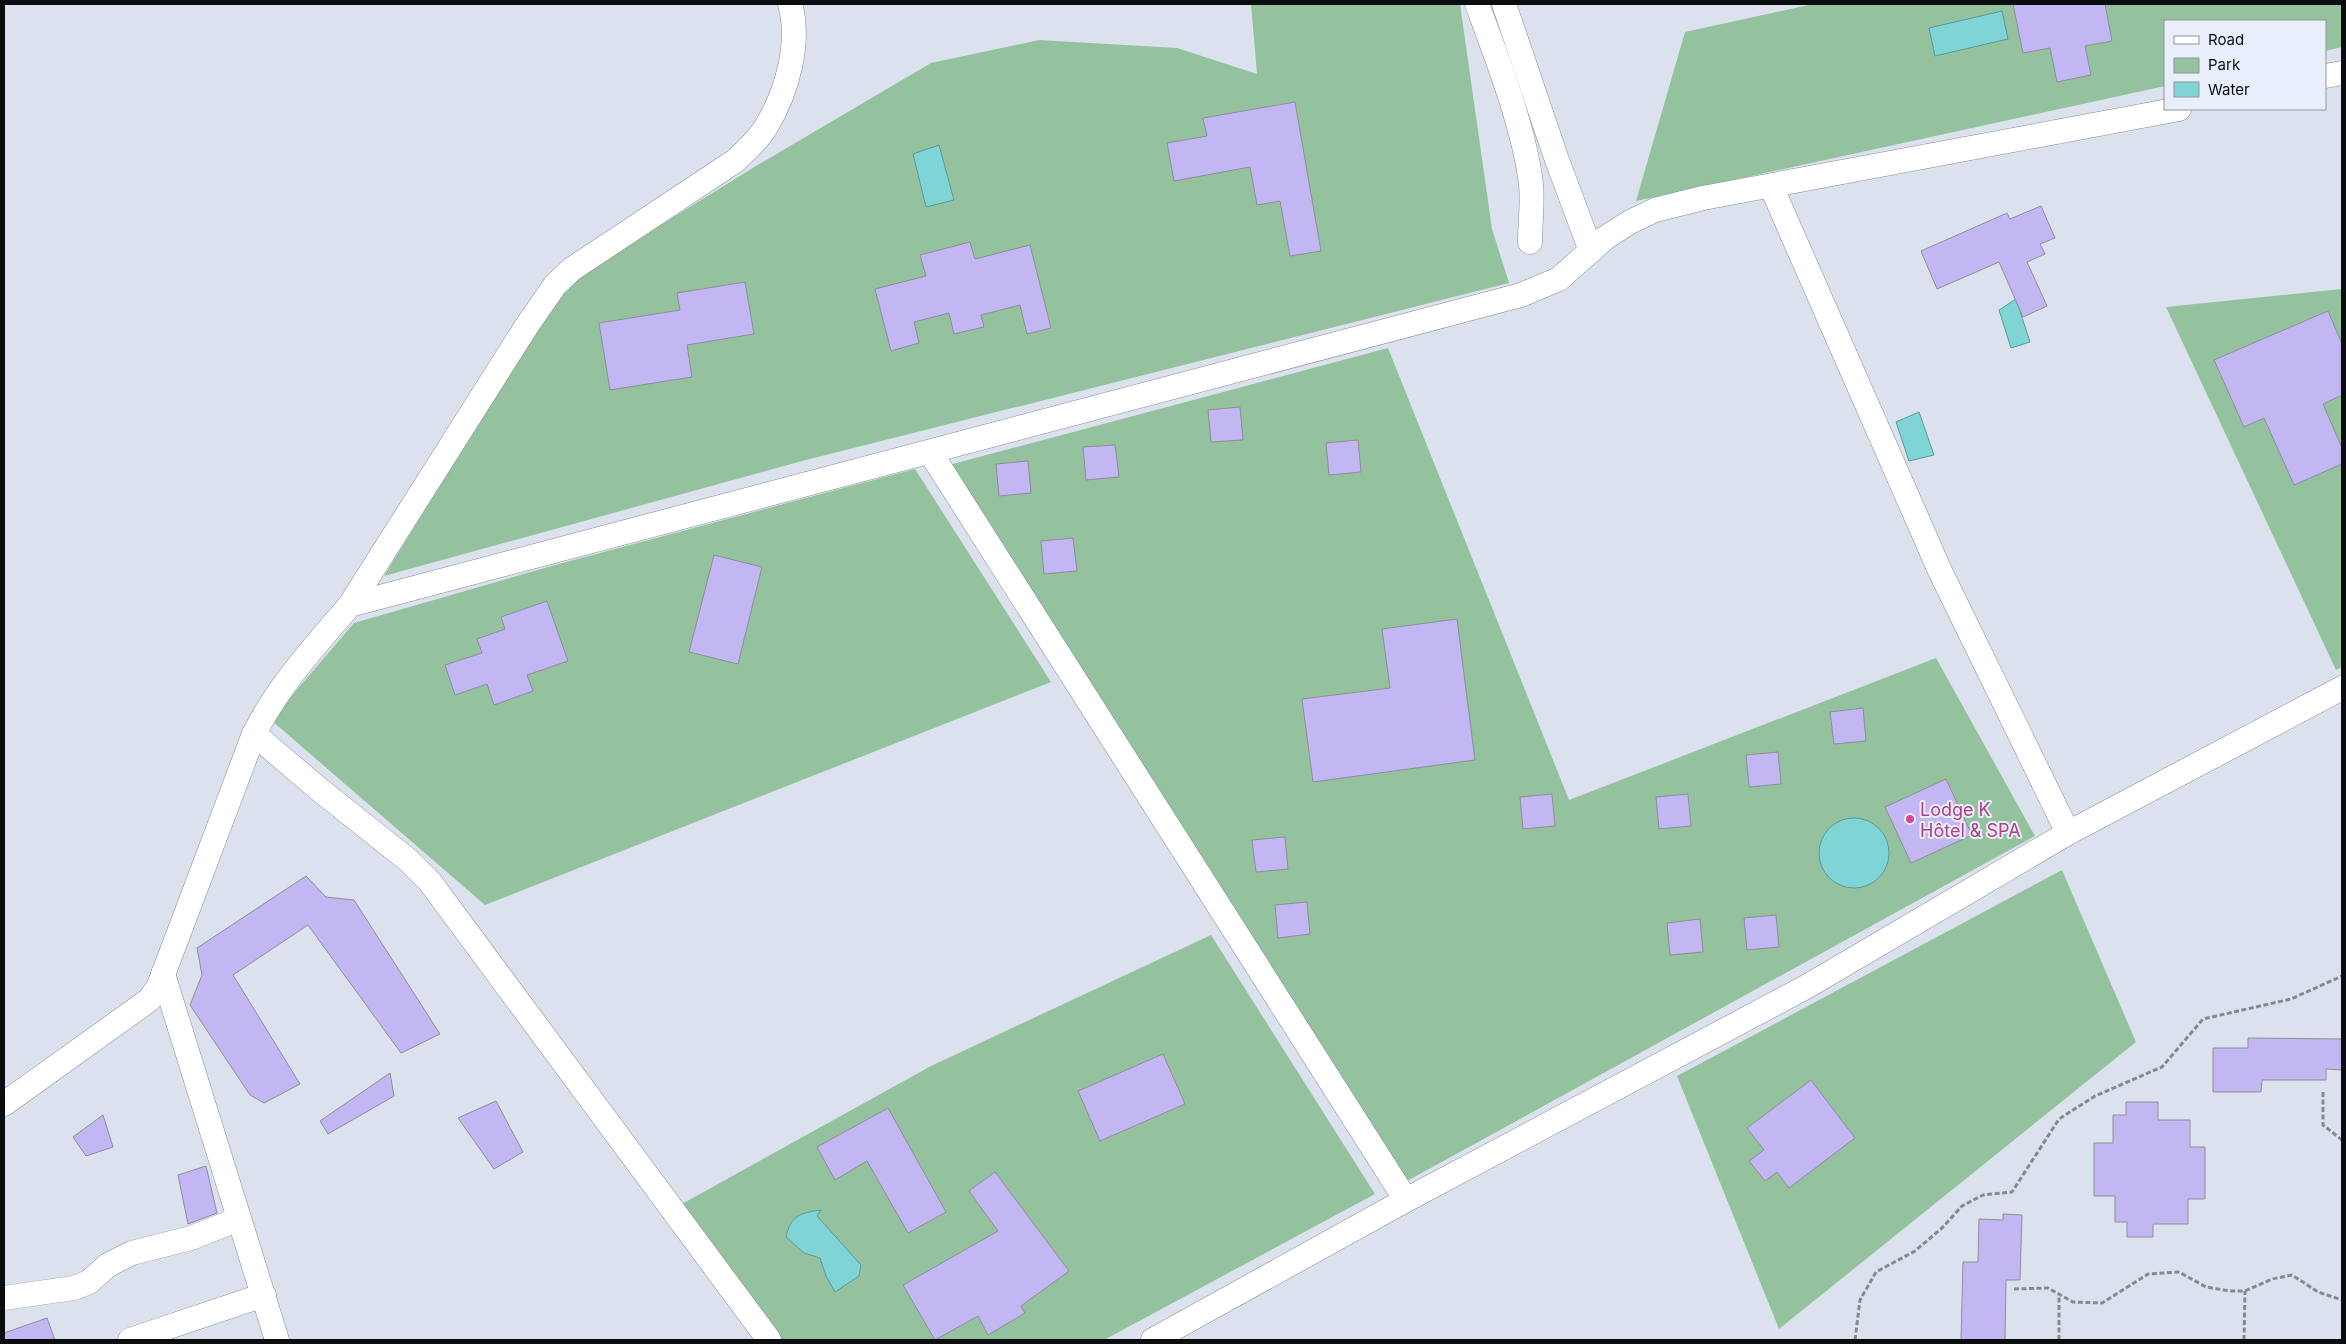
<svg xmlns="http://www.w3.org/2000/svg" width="2346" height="1344" font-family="Inter,sans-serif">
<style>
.green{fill:#94c29f}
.water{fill:#7fd5d6;stroke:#5c999b}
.building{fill:#c2b7f2;stroke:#8f8d98}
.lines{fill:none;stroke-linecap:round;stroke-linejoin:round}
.minor-casing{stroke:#858a94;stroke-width:25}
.path{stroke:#858991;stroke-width:3;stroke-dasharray:5 2.5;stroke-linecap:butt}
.minor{stroke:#fff;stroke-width:24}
.hotel-dot{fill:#d1479c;stroke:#e9effa;stroke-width:2}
.labels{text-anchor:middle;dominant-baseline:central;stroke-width:4;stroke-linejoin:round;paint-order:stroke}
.hotel-label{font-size:18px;fill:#b23c85;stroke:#e9effa;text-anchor:start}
</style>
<rect width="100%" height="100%" fill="#dce2ed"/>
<g class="green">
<polygon points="1251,4 1460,4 1492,229 1509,283 806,460 384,576 564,285 756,166 931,63 1039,40 1177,48 1257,74"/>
<polygon points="1813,4 2342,4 2342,47 2325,51 2325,21 2165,21 2165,86 1636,201 1685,32"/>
<polygon points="2342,289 2342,667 2336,670 2166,307"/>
<polygon points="1388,348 1569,800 1936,658 2035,836 1407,1181 949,465"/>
<polygon points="915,469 1051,682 485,905 271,720 354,623 555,565"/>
<polygon points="2062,870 2136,1042 1779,1329 1677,1076"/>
<polygon points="1211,935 1375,1194 1104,1340 776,1340 680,1205 931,1066"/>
</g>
<g class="water">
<polygon points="2002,11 2008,39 1935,56 1929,28"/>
<polygon points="939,145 954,200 926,207 913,154"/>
<polygon points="2016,299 2030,342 2011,348 1999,310"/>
<polygon points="1919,412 1934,455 1909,461 1896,422"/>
<circle cx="1854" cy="853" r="35"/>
<path d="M821,1210L817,1216L861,1265L859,1276L835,1292L826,1276L820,1258L804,1253L786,1237C791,1215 800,1213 821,1210Z"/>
</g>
<g class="building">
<polygon points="2013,4 2105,4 2112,41 2085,46 2091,75 2057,82 2050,48 2023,53"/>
<polygon points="1295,102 1321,251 1290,256 1280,201 1257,205 1250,167 1174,181 1167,143 1207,136 1203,118"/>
<polygon points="2041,206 2055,238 2040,244 2045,254 2027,262 2047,306 2023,317 1999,262 1937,289 1921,251 2007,213 2010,219"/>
<polygon points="970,242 975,259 1030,245 1051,328 1027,334 1020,305 981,315 984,327 954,334 949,313 914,322 919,343 891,351 875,289 926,276 920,255"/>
<polygon points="745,282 754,334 687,345 692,377 610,390 599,323 680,310 677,293"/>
<polygon points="2328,311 2342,344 2342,395 2323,404 2342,448 2342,464 2294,485 2264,418 2244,427 2214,360"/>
<polygon points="1240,407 1243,440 1211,442 1208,410"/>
<polygon points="1358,440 1361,472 1329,475 1326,443"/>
<polygon points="1115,445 1119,477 1086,480 1083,447"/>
<polygon points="1028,461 1031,493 999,496 996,464"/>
<polygon points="1073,538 1077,571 1044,574 1041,541"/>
<polygon points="714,555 762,567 738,664 689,652"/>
<polygon points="547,601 568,661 527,675 533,691 494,705 487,684 455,695 445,665 482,653 477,639 505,629 501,617"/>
<polygon points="1457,619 1475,760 1313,782 1302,699 1390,688 1382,629"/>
<polygon points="1863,708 1866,741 1834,744 1830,712"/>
<polygon points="1778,752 1781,784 1749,787 1746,755"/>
<polygon points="1946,779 1972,835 1911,863 1885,807"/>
<polygon points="1552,794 1555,826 1523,829 1520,797"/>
<polygon points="1688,794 1691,826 1659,829 1656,797"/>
<polygon points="1285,837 1288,869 1256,872 1252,840"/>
<polygon points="306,876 326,897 354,900 440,1034 401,1053 308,925 233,975 300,1084 264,1103 250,1095 190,1005 202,975 197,948"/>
<polygon points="1307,902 1310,934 1278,938 1275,905"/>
<polygon points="1776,915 1779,947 1747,950 1744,918"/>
<polygon points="1700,919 1703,952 1670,955 1667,923"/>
<polygon points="2248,1038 2342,1039 2342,1070 2326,1069 2326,1080 2262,1080 2261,1092 2213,1092 2213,1048 2248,1048"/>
<polygon points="1163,1054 1185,1104 1100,1141 1078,1091"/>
<polygon points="390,1073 394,1096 328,1134 320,1121"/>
<polygon points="1811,1080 1855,1138 1789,1188 1777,1172 1765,1181 1749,1161 1764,1150 1747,1128"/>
<polygon points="496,1101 523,1152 494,1169 458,1118"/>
<polygon points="2126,1102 2158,1102 2158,1120 2190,1120 2190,1147 2205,1147 2205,1199 2188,1199 2188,1224 2153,1224 2153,1237 2127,1237 2127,1222 2115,1222 2115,1196 2094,1196 2094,1143 2113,1143 2113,1115 2126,1115"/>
<polygon points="888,1108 946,1212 908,1233 867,1161 835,1180 817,1147"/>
<polygon points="103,1115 113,1147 86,1156 73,1137"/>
<polygon points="206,1166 217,1213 188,1224 178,1175"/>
<polygon points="995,1172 1069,1271 1021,1306 1025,1313 988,1335 978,1316 935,1340 903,1285 998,1231 969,1191"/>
<polygon points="2003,1214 2022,1215 2020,1280 2006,1280 2005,1340 1961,1340 1963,1262 1978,1262 1979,1219 2003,1220"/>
<polygon points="47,1318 55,1340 4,1340 4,1333"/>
</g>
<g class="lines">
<g class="minor-casing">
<g id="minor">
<path d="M1477,4C1497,58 1524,127 1531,184C1533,203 1530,224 1530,242"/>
<polyline points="1504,4 1557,160 1591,251"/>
<polyline points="2325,76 2342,73"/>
<polyline points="1771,186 1940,571 2068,833"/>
<polyline points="930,452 1406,1200"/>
<path d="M350,605L526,327L555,285L572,269L735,161C746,151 758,140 766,127C787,92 801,43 790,4"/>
<path d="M254,734C278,686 315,646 350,605L1521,295L1559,279L1605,238L1630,222L1655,210L1703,198L2179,109"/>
<polyline points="163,974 277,1340"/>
<polyline points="4,1104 149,1000 158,988 254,734 320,790 408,860 430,882 769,1340"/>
<polyline points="4,1298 74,1288 89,1282 108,1265 132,1253 191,1238 239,1219"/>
<polyline points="130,1340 264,1295"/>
<polyline points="1153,1340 1406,1200 1806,987 2068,833 2342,688"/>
</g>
</g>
<g class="path">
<polyline points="2323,1092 2323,1125 2342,1140"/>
<polyline points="2014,1289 2048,1288 2073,1302 2102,1303 2148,1274 2179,1272 2206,1287 2230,1291 2245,1291 2272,1279 2292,1275 2318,1292 2342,1300"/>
<polyline points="1855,1340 1860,1300 1876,1272 1915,1251 1942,1228 1962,1206 1983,1195 2012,1192 2059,1119 2095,1096 2162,1067 2203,1019 2291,999 2342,976"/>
<polyline points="2059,1340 2059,1294"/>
<polyline points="2244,1340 2245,1291"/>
</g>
<use href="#minor" class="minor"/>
</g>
<circle class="hotel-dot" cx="1910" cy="819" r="5"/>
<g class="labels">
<g class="hotel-label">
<text x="1920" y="809">Lodge K<tspan x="1920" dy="21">Hôtel &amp; SPA</tspan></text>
</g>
</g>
<rect width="2346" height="1344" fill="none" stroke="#0a0c10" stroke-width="10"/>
<rect x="2164" y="20" width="162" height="90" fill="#e9effa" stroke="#90949c"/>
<rect x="2174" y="36" width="25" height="8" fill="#ffffff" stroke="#90949c"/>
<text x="2208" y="45" font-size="15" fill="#0a0c10">Road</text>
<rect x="2174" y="58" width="25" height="15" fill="#94c29f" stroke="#90949c"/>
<text x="2208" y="70" font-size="15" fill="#0a0c10">Park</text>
<rect x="2174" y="82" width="25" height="15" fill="#7fd5d6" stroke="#90949c"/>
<text x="2208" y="95" font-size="15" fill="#0a0c10">Water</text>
</svg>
